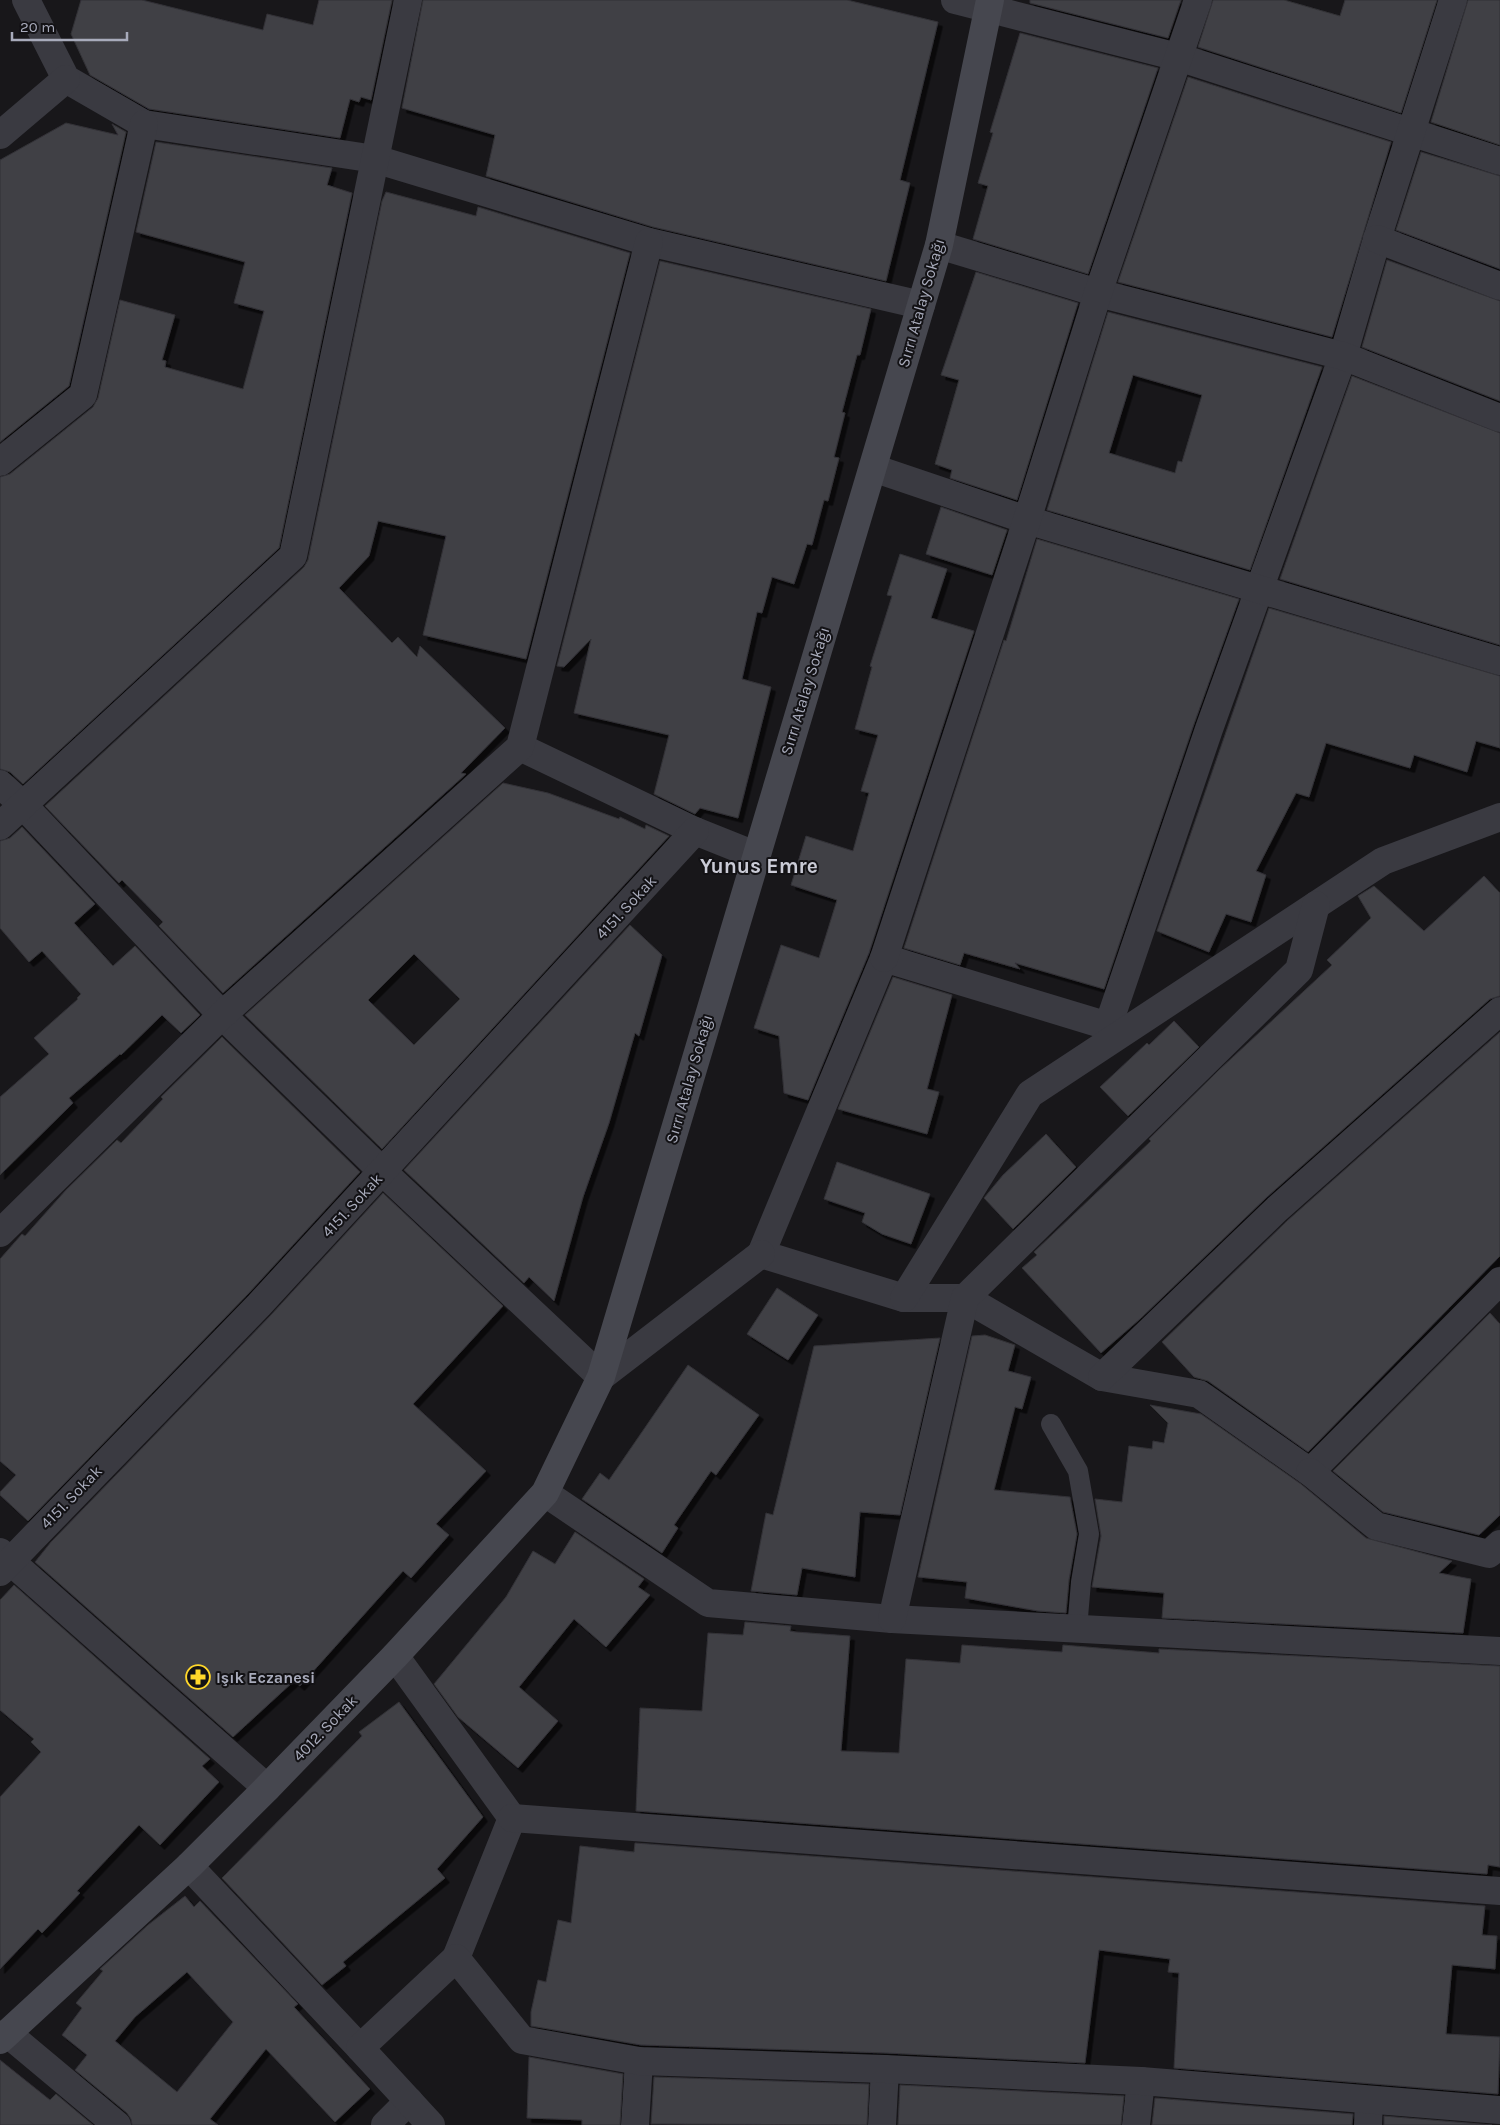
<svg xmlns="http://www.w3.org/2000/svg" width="1500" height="2125" font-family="Karla,sans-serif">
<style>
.building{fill:#3f3f45;stroke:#323136;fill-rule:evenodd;filter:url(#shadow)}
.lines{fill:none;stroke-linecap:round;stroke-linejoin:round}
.service{stroke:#3a3a41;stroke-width:20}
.minor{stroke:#3a3a41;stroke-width:28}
.tertiary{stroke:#3a3a41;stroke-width:28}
.secondary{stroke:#46474f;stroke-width:28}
.labels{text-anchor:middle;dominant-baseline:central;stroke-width:4;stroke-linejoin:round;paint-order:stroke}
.street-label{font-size:16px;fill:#a8abbb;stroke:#131215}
.poi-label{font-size:16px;font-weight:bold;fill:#a8abbb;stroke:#131215;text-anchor:start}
.district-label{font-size:21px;font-weight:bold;fill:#cacbd6;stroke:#131215}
</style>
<defs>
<filter id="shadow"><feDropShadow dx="4.5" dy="4.5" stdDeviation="0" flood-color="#0009"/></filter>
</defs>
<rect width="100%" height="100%" fill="#18171a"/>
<g class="building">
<polygon points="81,0 142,0 263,30 267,14 313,25 319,0 392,0 371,100 361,97 359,102 350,99 340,138 149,109 90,75 71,34"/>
<polygon points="423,0 847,0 938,22 900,180 910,183 886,281 653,227 486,176 495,135 402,108"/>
<polygon points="1030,0 1181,0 1168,38 1030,3"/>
<polygon points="1213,0 1284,0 1340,16 1345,0 1437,0 1401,113 1198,47"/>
<polygon points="1468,0 1500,0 1500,145 1431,122"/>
<polygon points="1020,33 1158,68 1088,274 973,239 988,186 978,183 993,133 990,132"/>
<polygon points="1188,77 1391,142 1332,337 1118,282"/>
<polygon points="66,123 118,135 112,124 126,132 69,386 0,442 0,160"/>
<polygon points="156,142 332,168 327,185 352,193 279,548 23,784 10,772 0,769 0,477 10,474 93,407 98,398 120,300 175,315 162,360 166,361 165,367 243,389 264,311 234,303 245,262 136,232"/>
<polygon points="1421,152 1500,176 1500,269 1396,230"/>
<polygon points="386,192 476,216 478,207 630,253 526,659 423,635 446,536 378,521 369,556 339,588 392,643 398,637 417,657 420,646 505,728 461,773 466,774 223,993 159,926 163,922 122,880 119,883 45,806 304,567 308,560 382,201"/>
<polygon points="1387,260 1500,301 1500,401 1362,347"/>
<polygon points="660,261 871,309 860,355 857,355 842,412 845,413 834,457 839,458 828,501 824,500 812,545 807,544 794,584 772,577 762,613 757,612 742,679 771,687 738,818 700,808 695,814 654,794 669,735 574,713 591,639 564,667 557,666"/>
<polygon points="976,272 1078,303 1017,500 950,478 952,470 935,464 959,380 941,375"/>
<path d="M1108,312L1322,367L1250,570L1047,510ZM1133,375L1202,395L1182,462L1178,461L1175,473L1109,453Z"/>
<polygon points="1352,376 1500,433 1500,645 1280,579"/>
<polygon points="941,507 1007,530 992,575 926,554"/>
<polygon points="1037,539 1239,599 1194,724 1104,989 1015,963 1020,969 964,953 960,965 904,948 1004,640 1006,641"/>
<polygon points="900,554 947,569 931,618 974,631 869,953 808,1100 784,1093 779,1036 754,1028 781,945 819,958 837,900 791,885 806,836 853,851 869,793 861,791 878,735 855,729 872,667 870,666 892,596 887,595"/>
<polygon points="1269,608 1500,676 1500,748 1476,741 1467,772 1414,755 1410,768 1326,743 1309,797 1296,793 1256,871 1266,875 1251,922 1226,914 1209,952 1157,931"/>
<path d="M503,783L548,793L619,819L620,817L645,829L646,825L669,836L382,1149L245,1015ZM414,954L460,999L414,1045L368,1000Z"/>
<polygon points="22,827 95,904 74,923 113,966 135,946 200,1015 181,1033 162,1015 121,1055 120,1054 69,1098 73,1103 0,1175 0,1097 49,1054 34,1038 78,999 77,998 81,994 42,951 29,962 0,928 0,841 10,838"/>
<polygon points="1484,876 1500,893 1500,996 1490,999 1267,1197 1140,1319 1101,1353 1022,1268 1037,1255 1034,1252 1151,1141 1149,1139 1220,1069 1332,965 1327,960 1371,918 1358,896 1374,886 1424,931"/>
<polygon points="630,925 662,955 639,1036 635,1033 609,1123 583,1197 554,1301 529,1277 524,1283 404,1170"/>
<polygon points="893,977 952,995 927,1089 939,1092 927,1134 838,1109"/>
<polygon points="1174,1021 1199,1047 1128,1116 1100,1087 1147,1043 1149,1045"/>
<polygon points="1500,1032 1500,1256 1308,1452 1208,1381 1194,1377 1162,1342 1288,1220"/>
<polygon points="222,1037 360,1172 248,1294 28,1521 0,1495 0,1492 16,1475 0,1461 0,1259 22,1234 25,1236 66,1190 117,1140 121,1143 163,1099 161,1097"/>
<polygon points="1046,1134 1076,1167 1013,1229 984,1198 1003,1175"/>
<polygon points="837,1162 930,1194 911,1244 882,1234 862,1222 865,1213 824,1199"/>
<polygon points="383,1193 503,1306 413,1404 486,1471 436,1524 449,1535 411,1578 403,1571 300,1686 294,1681 233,1737 35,1562 51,1542 270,1316"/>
<polygon points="777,1288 818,1315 788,1360 747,1334"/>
<polygon points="1490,1313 1500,1324 1500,1515 1479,1535 1383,1512 1333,1471"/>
<polygon points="985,1335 1015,1345 1008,1371 1031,1377 1022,1409 1015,1407 994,1490 1070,1497 1077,1534 1069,1580 1066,1613 1038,1611 965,1598 967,1582 918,1577 972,1336"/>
<polygon points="940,1338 900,1515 860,1512 855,1577 802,1568 797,1595 751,1591 766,1513 773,1515 814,1346"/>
<polygon points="688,1365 759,1415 716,1475 711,1471 674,1525 678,1528 662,1553 582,1499 600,1473 609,1480"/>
<polygon points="1150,1405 1201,1414 1301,1484 1366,1538 1452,1561 1439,1573 1471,1579 1463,1633 1162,1618 1164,1593 1092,1587 1101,1536 1095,1499 1122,1502 1129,1446 1152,1449 1153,1441 1164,1443 1168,1423"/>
<polygon points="575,1532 644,1579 638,1587 650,1595 606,1647 574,1619 519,1687 558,1721 518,1768 458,1717 434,1684 506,1597 533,1551 555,1564"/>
<polygon points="14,1585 210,1759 202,1766 219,1782 160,1845 139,1825 77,1891 80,1893 42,1933 38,1929 0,1969 0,1797 41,1752 31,1742 34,1739 0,1710 0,1600"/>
<polygon points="745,1622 791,1626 790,1631 796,1632 850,1636 841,1751 899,1753 906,1659 960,1663 962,1645 1062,1652 1063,1645 1159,1653 1159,1649 1500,1666 1500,1867 1488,1865 1487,1874 636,1811 640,1708 702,1711 708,1633 743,1635"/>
<polygon points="399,1702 483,1817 437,1869 445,1878 343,1962 346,1966 322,1985 222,1878 362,1736 359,1732"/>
<polygon points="635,1843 1485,1906 1482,1935 1497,1936 1495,1969 1452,1965 1446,2034 1500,2037 1498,2094 1174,2068 1179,1973 1168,1972 1170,1959 1099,1950 1085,2063 886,2053 641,2045 531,2026 531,2012 538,1980 546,1982 558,1920 571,1923 580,1846 634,1852"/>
<path d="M185,1896L194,1907L200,1901L298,2004L294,2007L370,2089L335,2122L266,2049L210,2119L218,2125H132L131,2119L127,2113L75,2070L87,2055L62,2035L82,2008L76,2003L103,1971L100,1969L148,1925ZM187,1972L233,2022L177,2092L115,2041L135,2017Z"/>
<polygon points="529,2057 623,2074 620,2125 582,2125 582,2120 527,2118"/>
<polygon points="0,2060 50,2100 56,2094 93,2125 0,2125"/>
<polygon points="654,2077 869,2084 867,2125 651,2124"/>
<polygon points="900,2085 1124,2096 1121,2125 898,2125"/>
<polygon points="1155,2098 1353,2114 1352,2125 1152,2125"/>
<polygon points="1384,2116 1492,2125 1384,2125"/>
</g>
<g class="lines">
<polyline class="service" points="1051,1424 1078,1471 1089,1534 1081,1582 1077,1629"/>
<g class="minor">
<polyline points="26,0 66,79 144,124 375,159 649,242 921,305"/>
<polyline points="955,0 1178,57 1500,161"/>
<polyline points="1453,0 1377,239 1343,356 1209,729 1108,1026 884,958 761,1254 904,1298 965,1298 1102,1377 1199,1394 1310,1472 1500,1281"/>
<polyline points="0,135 66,79"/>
<polyline points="1377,239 1500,286"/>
<polyline points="939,245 1098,293 1343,356 1500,418"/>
<polyline points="0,462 83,395 144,124"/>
<polyline points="873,468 1027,520 1500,661"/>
<polyline points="520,747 695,831 755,855"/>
<polyline points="0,784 22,804 222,1015 383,1172 601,1377 761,1254"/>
<polyline points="0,826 293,556 408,0"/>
<polyline points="884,958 1027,520 1098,293 1198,0"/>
<polyline points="0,1233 222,1015 520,747 649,242"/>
<polyline points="904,1298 1030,1094 1383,861 1500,817"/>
<polyline points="1102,1377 1277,1209 1500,1011"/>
<polyline points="1310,1472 1376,1526 1489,1554 1500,1544"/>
<polyline points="545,1493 708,1603 892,1619 1500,1651"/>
<polyline points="0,1552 267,1788"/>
<polyline points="0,1572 259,1305 695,831"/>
<polyline points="892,1619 965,1298 1299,970 1316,905"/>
<polyline points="395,1656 512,1818 456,1958"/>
<polyline points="512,1818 1500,1891"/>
<polyline points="189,1866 360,2048"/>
<polyline points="7,2033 117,2125"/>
<polyline points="385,2125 409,2101"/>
<polyline points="635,2125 639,2061"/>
<polyline points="882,2125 885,2069"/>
<polyline points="1136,2125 1141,2081"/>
<polyline points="1368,2125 1369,2101"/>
</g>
<polyline class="tertiary" points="431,2125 360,2048 456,1958 522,2040 639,2061 885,2069 1141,2081 1500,2110"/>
<polyline class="secondary" points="0,2040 189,1866 267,1788 395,1656 545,1493 601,1377 939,245 990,0"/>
</g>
<defs>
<g id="pharmacy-ring" transform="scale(1.25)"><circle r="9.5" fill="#131215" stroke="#ffd72a" stroke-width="1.5"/><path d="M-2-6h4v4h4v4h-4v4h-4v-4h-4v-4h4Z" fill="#ffd72a"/></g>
</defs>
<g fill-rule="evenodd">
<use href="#pharmacy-ring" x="198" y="1677"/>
</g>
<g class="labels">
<g class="street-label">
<text transform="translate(921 303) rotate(-74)">Sırrı Atalay Sokağı</text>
<text transform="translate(805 691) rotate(-73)">Sırrı Atalay Sokağı</text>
<text transform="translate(626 907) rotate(-47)">4151. Sokak</text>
<text transform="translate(689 1079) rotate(-74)">Sırrı Atalay Sokağı</text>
<text transform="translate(352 1205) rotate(-47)">4151. Sokak</text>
<text transform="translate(71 1497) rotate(-46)">4151. Sokak</text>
<text transform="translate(325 1728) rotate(-46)">4012. Sokak</text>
</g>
<g class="poi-label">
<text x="216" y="1677">Işık Eczanesi</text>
</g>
<g class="district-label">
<text x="759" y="866">Yunus Emre</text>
</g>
</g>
<path d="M12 32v8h115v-8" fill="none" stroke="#a8abbb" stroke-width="2.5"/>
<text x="20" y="32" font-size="15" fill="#a8abbb" stroke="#131215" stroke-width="4" paint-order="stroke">20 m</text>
</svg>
